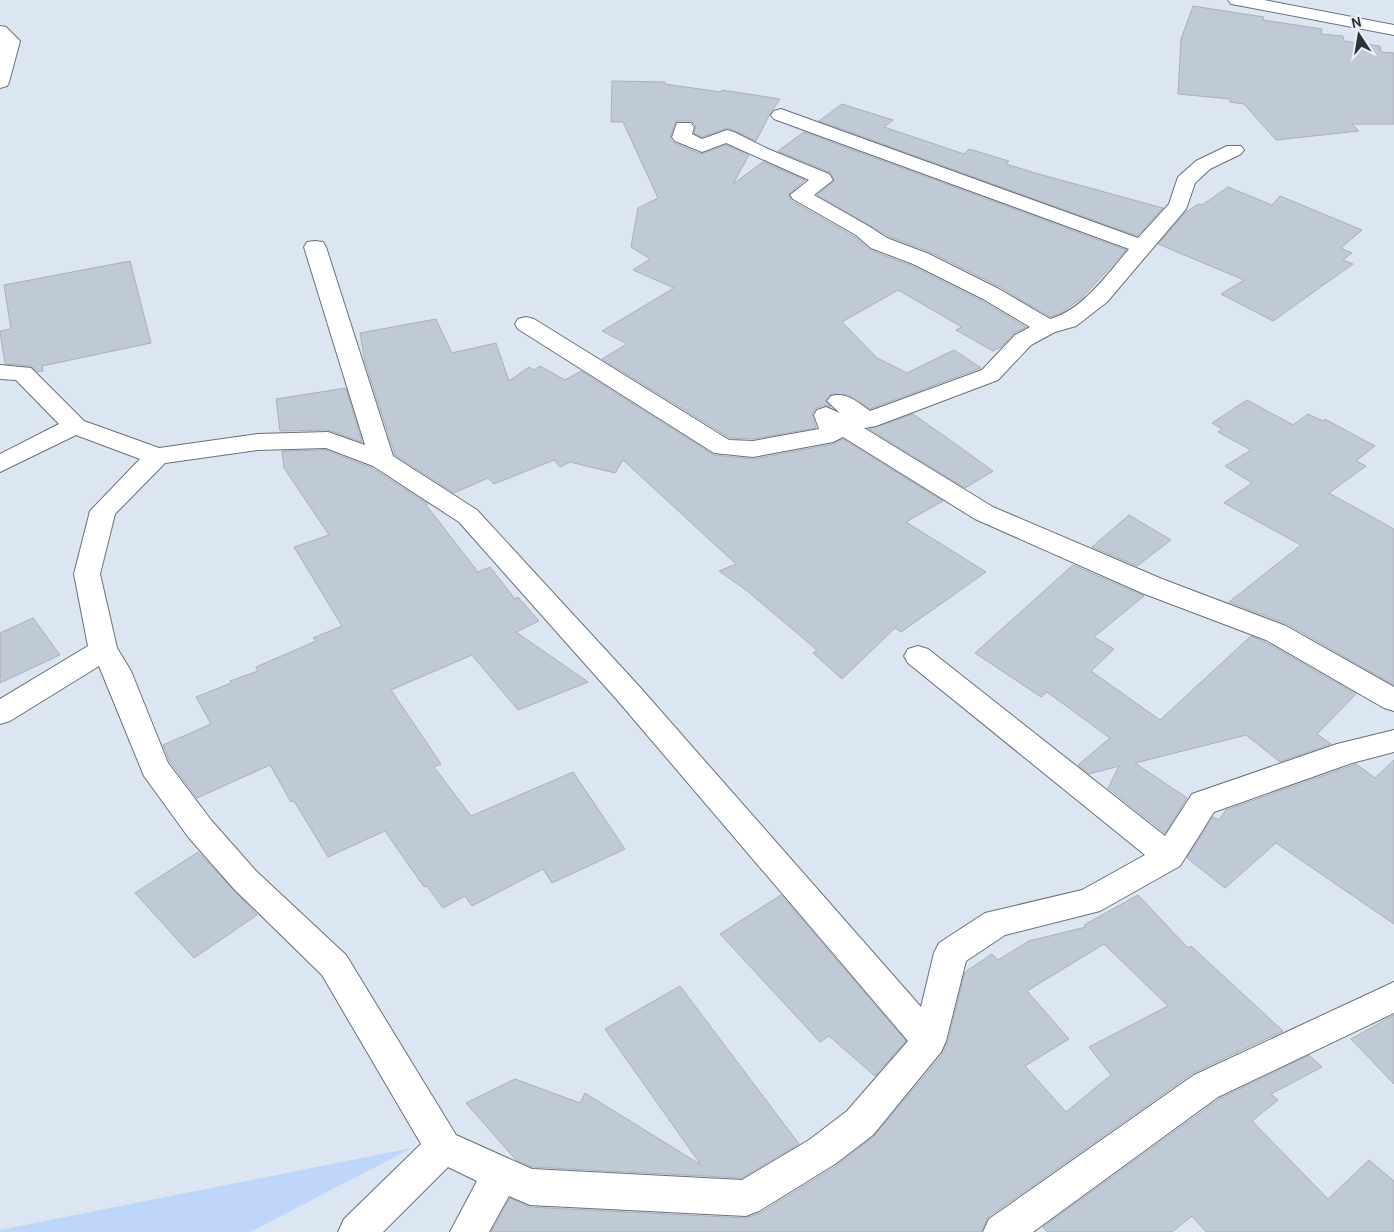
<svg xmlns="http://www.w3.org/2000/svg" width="1394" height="1232" font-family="Cabin,sans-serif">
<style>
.green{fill:#bed6f9}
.building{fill:#c0c9d6;stroke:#a8b0bd;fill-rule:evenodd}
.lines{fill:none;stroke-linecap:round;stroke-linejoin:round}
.street-casing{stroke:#69717c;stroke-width:2}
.street{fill:#fff;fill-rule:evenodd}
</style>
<rect width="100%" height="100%" fill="#dce5f2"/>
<polygon class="green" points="412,1148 250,1232 0,1232 0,1230"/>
<g class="building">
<polygon points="1193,6 1264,17 1263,20 1322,29 1321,34 1343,36 1344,41 1380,46 1381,52 1394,53 1394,124 1352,124 1359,131 1276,140 1244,104 1230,102 1230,99 1178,94 1181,39"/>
<polygon points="612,81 665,82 665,84 721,92 722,90 780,99 770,114 756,141 728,128 702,137 694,133 696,126 691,121 676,121 670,138 674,143 701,154 726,145 749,155 733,184 763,162 805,180 789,194 792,201 855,237 870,250 912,266 982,301 1026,327 1014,333 1001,347 993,351 956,330 962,327 898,290 842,322 877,358 907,373 954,350 981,368 870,409 848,395 831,394 825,401 831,407 825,405 816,408 812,414 816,428 753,439 730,438 602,359 627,344 602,331 674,288 633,270 650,259 631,247 638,208 658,198 623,122 611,122"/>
<polygon points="842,104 893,120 884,127 964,154 969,149 1009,161 1006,164 1035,173 1163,208 1137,236 819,121"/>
<polygon points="804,132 1126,250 1082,298 1061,313 1050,317 1000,287 930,252 888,236 817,195 834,181 831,173 778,151"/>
<polygon points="1228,187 1272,205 1280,196 1362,230 1341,248 1352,253 1343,260 1353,264 1273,321 1221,294 1244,280 1158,244 1185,213 1198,204 1202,205"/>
<polygon points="130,261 151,343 42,366 43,371 38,372 31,366 5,364 0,331 11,329 4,285"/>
<polygon points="436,319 452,353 496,343 509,381 529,367 534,370 540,366 565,380 581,371 714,455 753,459 833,444 843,439 943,501 906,522 986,572 901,632 895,628 842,679 813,653 817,650 746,590 719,571 736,564 623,460 615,473 570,462 560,467 554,460 494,484 488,478 454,493 395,455 365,362 360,333"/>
<polygon points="346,388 362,442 328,430 280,431 276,399"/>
<polygon points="1247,400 1293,425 1308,414 1323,421 1325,419 1375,446 1356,461 1366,466 1329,493 1394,529 1394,685 1287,624 1229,602 1301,545 1224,503 1252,483 1225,466 1251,450 1218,432 1222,429 1212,423"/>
<polygon points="913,414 950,440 993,471 965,488 869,429"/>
<polygon points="326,450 372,468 428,504 426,505 478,572 490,567 515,599 518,597 539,621 516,632 588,682 518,710 472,655 391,690 441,764 434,767 471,816 573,772 625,849 552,883 543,869 472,906 465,896 443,908 427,886 424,887 385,831 328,857 294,801 291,802 270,765 197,798 170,762 163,745 211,724 196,697 231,683 230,681 258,671 256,667 316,641 313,638 342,626 294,547 329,535 284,468 282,451"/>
<polygon points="1129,515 1171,540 1137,566 1092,547"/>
<polygon points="1073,565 1144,596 1094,637 1114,649 1091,671 1160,720 1251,636 1265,642 1356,694 1317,734 1331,744 1280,762 1246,735 1135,763 1187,798 1165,833 1108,788 1119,766 1089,774 1078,765 1110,738 1047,692 1041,697 975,653"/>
<polygon points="33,618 60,655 0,683 0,633"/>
<polygon points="1394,760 1394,924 1276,843 1225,888 1187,858 1213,817 1219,820 1226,810 1356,764 1375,778"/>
<polygon points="198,852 257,915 194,958 135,893"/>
<polygon points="781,895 906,1041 875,1076 829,1036 820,1042 720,934"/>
<path d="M1138,895L1188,948L1191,946L1283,1031L1193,1073L988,1217L981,1232H491L510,1198L530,1207L746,1218L760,1213L836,1166L874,1136L941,1056L948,1041L965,972L992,954L998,960L1029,941L1086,927L1084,925ZM1104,944L1168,1006L1089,1047L1111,1075L1066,1112L1025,1066L1069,1039L1027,991Z"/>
<polygon points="680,986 799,1144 742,1178 532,1167 516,1160 466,1103 515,1079 580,1103 585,1093 701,1165 605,1029"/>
<polygon points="1394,1015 1394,1084 1351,1039"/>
<polygon points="1309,1055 1322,1067 1271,1094 1278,1100 1252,1121 1328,1199 1369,1160 1394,1181 1394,1232 1206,1232 1192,1216 1172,1232 1047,1232 1043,1227 1219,1099"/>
</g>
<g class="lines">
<g class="street-casing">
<g id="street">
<polygon points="1228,0 1264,0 1394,25 1394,35 1237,5 1231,4"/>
<polygon points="0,26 6,27 20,41 9,82 7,86 0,88"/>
<path d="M781,109L1138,238L1169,204L1178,177L1196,161L1227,146H1241L1244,150L1241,154L1210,169L1195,183L1186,209L1107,302L1076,326L1055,332L1031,345L998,380L876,426L864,428L993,507L1162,579L1286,626L1394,687V711L1384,708L1266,640L1142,593L975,519L843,437L833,442L753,457L714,453L518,329L515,324L518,319L526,317L534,319L729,440L753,441L819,429L814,415L817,410L826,407L840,413L827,401L831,396C847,392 857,402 870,411L982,370L1015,335L1030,327L983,299L913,264L871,248L856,235L793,199L790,195L809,180L726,143L702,152L675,141L672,137L677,123H691L694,127L692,134L702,139L727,130L734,132L768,149L829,174L833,180L814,195L870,227L887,238L929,254L999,289L1050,319C1083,310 1107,274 1129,249L774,119L771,115L774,111Z"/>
<path d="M315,241L323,242L326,247L393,456L477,510L638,685L921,1007L934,953L939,943L985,913L1082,890L1145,855L908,663L904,656L908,649L918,646L928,649L1165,836L1192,794L1337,744L1394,730V752L1352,763L1214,812L1180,866L1100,911L1005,935L966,961L946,1041L941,1052L873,1135L835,1164L759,1211L746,1216L530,1205L509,1196L489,1232H450L477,1181L448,1167L383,1232H338L344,1219L421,1144L322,975L234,889L189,838L144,776L99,666L10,721L0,724V699L88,646L74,574L90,511L140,459L76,435L0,472V454L59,424L16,380L0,379V365L31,368L84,421L159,448L257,434L328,432L365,445L304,247L307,242ZM326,448L373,466L459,522L618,701L908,1041L847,1111L809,1140L742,1180L532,1169L456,1135L346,955L256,871L211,820L168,763L131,671L117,648L100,574L115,514L165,463L257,450Z"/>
<polygon points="1394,982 1394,1013 1218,1097 1033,1232 983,1232 989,1219 1194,1075"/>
</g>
</g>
<use href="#street" class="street"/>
</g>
<g transform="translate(1359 35) rotate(348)" stroke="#ebf2fc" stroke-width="4" paint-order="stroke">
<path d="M0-4L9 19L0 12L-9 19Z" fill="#2e3237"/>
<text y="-8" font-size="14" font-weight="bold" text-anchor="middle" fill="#2e3237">N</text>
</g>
</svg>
